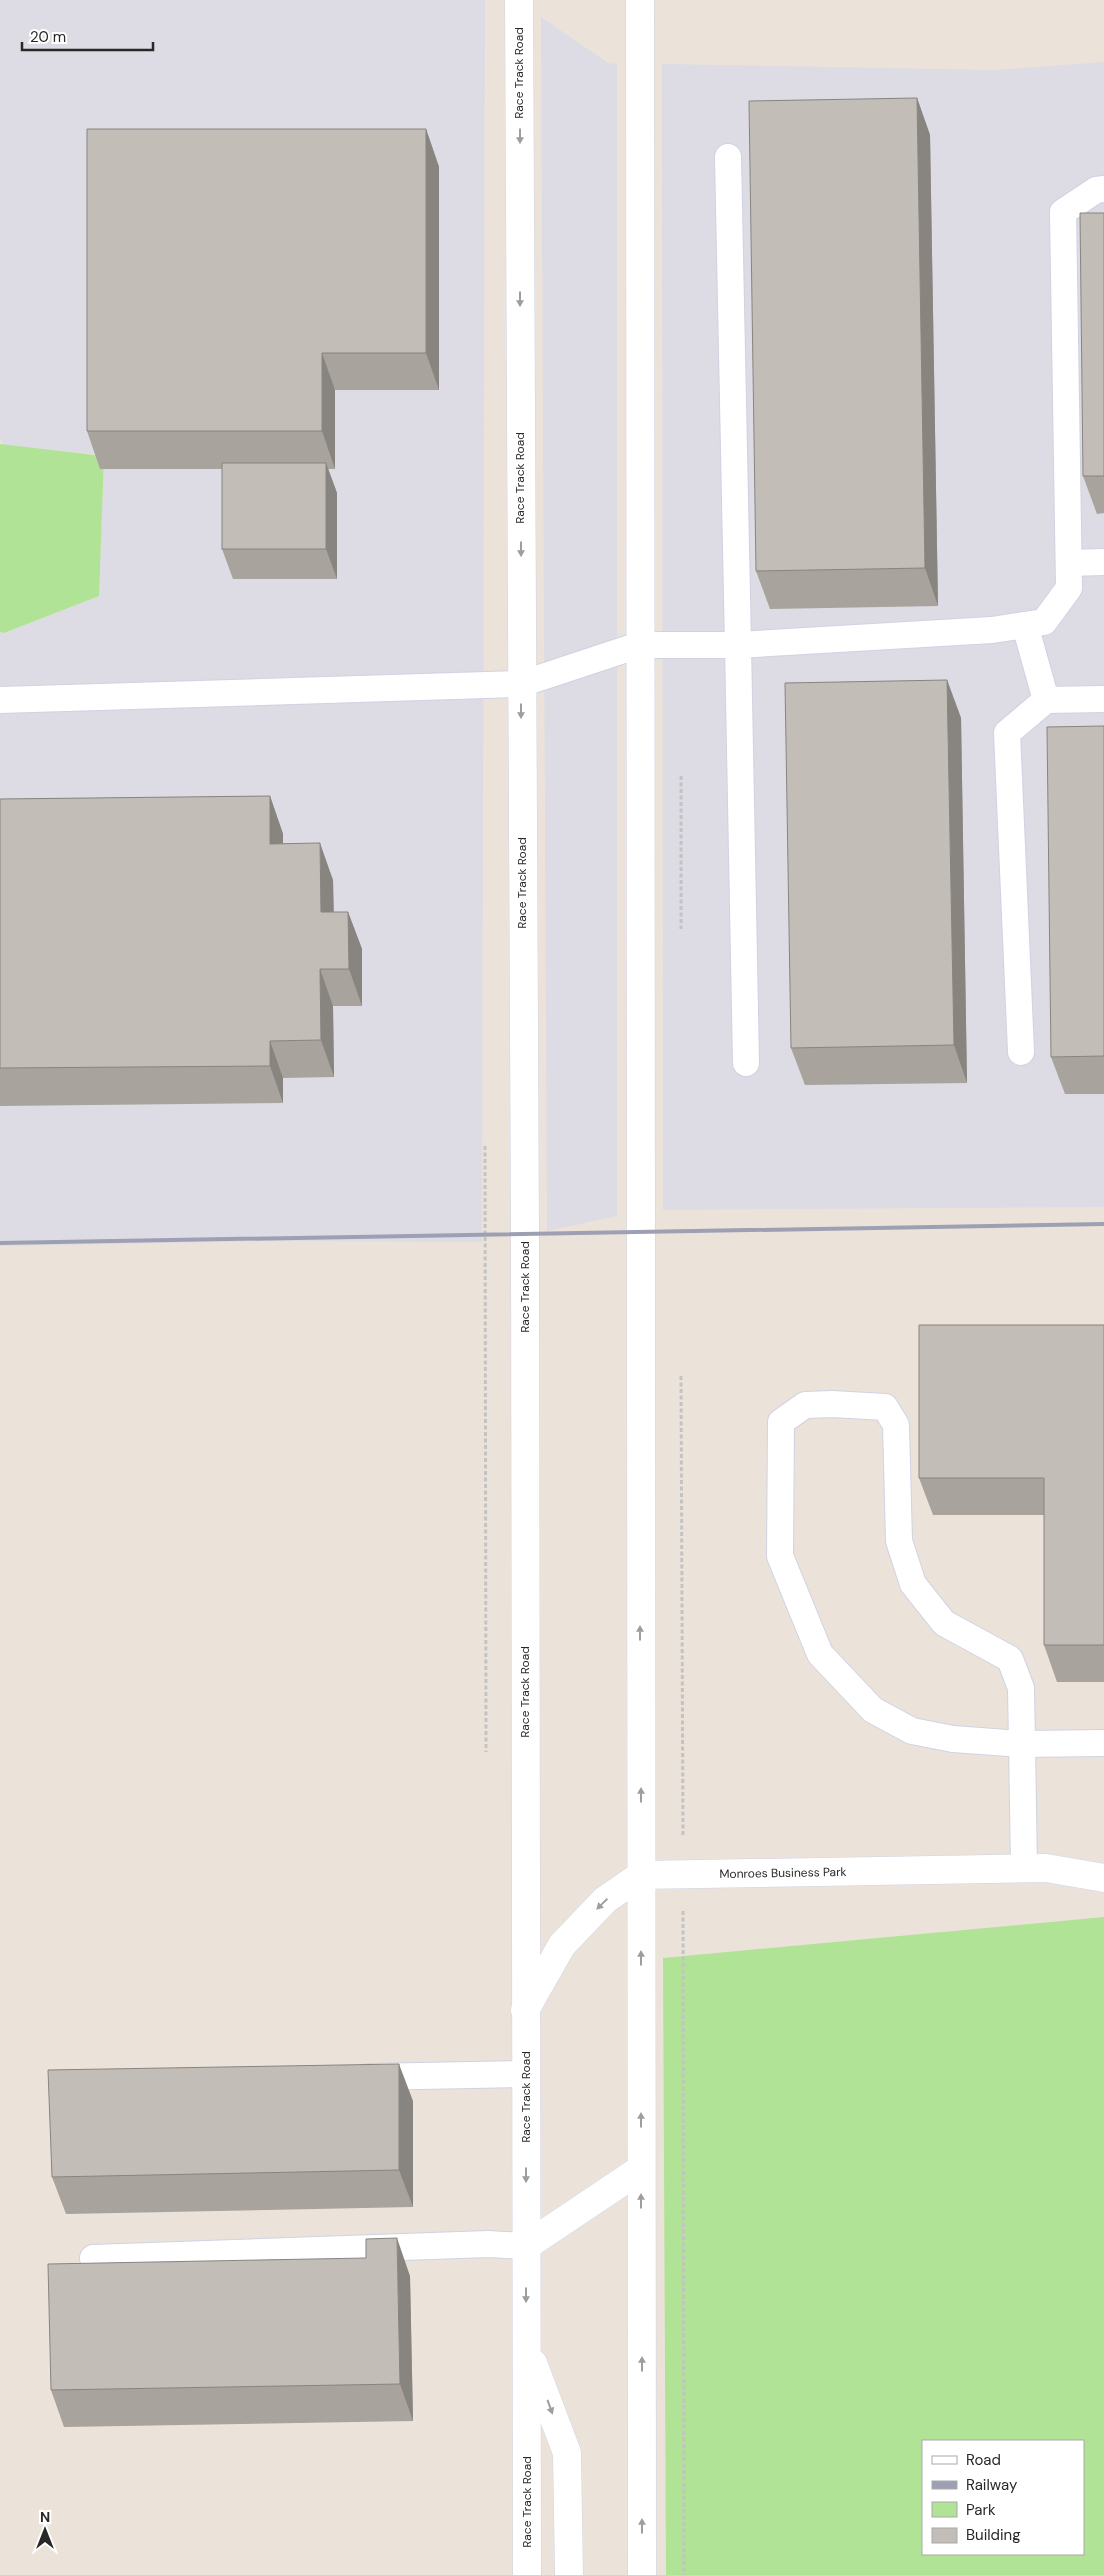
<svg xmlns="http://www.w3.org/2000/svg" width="1104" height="2575" font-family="'DM Sans',sans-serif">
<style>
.industrial{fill:#dddbe3}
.green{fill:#b0e395;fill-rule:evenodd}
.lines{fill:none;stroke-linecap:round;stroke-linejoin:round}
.service-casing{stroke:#cfd3e2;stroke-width:28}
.minor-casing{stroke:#cfd3e2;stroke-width:29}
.secondary-casing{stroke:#cfd3e2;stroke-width:29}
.path{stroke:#c3c3c3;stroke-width:3;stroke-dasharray:4 2.5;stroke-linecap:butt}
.service{stroke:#fff;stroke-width:26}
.minor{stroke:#fff;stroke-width:28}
.secondary{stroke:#fff;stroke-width:28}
.rail{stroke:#9da0b3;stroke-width:4}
.wall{fill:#a8a39d}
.shaded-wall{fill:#888480}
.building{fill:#c3bdb7;stroke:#888480}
.oneway{fill:#9e9e9e}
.labels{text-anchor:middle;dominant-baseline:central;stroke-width:5;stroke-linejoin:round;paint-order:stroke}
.street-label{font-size:12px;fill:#282828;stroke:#fff}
</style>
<rect width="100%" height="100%" fill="#ebe3da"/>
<g class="industrial">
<polygon points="0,0 485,0 482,1242 264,1241 0,1246 0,632 5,633 99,596 104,455 3,445 0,437"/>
<polygon points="541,17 608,63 617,64 617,1216 547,1231"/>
<polygon points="1104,62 1104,1207 663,1210 662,64 996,70"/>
</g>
<g class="green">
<polygon points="0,444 104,456 99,596 4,633 0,632"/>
<path d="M1104,1917V2575H666L663,1958ZM1083,2441V2554H923V2441Z"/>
</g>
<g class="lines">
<g class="service-casing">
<g id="service">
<polyline points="1069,563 1104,562"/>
<polyline points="1025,625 1046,700 1104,699"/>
<polyline points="0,700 521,684 639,645 738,645 728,157"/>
<polyline points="1021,1052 1007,733 1046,700"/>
<polyline points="746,1063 738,645 992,630 1044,622 1069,588 1063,212 1096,190 1104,189"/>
<polygon points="832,1404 885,1407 896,1425 899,1541 913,1584 944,1623 1010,1659 1021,1688 1022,1744 953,1739 912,1731 873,1710 820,1654 780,1556 781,1422 805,1405"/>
<polyline points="1024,1868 1022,1744 1104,1743"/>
<polyline points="369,2077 526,2074"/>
<polyline points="93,2258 488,2244 526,2246"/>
</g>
</g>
<g class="minor-casing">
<polyline id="minor" points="525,2010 562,1945 605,1900 641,1875 1046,1868 1104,1878"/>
</g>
<g class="secondary-casing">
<g id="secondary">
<polyline points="519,0 525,1234 527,2575"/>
<polyline points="640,0 642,2575"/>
<polyline points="526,2246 641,2169"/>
<polyline points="533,2363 567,2453 569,2575"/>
</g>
</g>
<g class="path">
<polyline points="681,776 681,929"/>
<polyline points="485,1146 486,1752"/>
<polyline points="681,1376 683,1837"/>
<polyline points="683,1911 684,2575"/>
</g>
<use href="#service" class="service"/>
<use href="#minor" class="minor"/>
<use href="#secondary" class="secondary"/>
<polyline class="rail" points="0,1243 1104,1224"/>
</g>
<g class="wall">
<polygon points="917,98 930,135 938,606 770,609 756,571"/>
<polygon points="426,129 439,167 439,390 335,390 335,469 328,469 337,493 337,579 233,579 222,549 222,469 100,469 87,431"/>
<polygon points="1104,213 1104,513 1097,514 1083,476"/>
<polygon points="947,680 961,718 967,1083 805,1085 791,1048"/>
<polygon points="1104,726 1104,1094 1065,1094 1051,1057"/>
<polygon points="270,796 283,834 283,843 333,880 334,912 348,912 362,949 362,1006 333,1006 334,1077 283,1078 283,1103 0,1106 0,799"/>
<polygon points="1104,1325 1104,1682 1057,1682 1044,1645 1044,1515 933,1515 919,1478"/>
<polygon points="413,2101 413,2207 66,2214 52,2177"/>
<polygon points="410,2276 413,2421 64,2427 51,2390"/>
</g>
<g class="shaded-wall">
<polygon points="917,98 930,135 938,606 925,568"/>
<polygon points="426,129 439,167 439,390 426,353"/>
<polygon points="322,353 335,390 335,469 322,431"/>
<polygon points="326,463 337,493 337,579 326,549"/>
<polygon points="947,680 961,718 967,1083 954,1045"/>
<polygon points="270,796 283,834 283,881 270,844"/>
<polygon points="320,843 333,880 334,949 321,912"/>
<polygon points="348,912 362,949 362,1006 349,969"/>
<polygon points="320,969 333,1006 334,1077 321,1040"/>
<polygon points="270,1041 283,1078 283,1103 270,1066"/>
<polygon points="399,2064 413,2101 413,2207 399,2170"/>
<polygon points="397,2238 410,2276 413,2421 400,2384"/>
</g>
<g class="building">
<polygon points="917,98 925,568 756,571 749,101"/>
<polygon points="87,129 426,129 426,353 322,353 322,431 87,431"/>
<polygon points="1080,213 1104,213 1104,476 1083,476"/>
<rect x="222" y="463" width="104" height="86"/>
<polygon points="947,680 954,1045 791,1048 785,683"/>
<polygon points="1104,726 1104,1056 1051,1057 1047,727"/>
<polygon points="270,796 270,844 320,843 321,912 348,912 349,969 320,969 321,1040 270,1041 270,1066 0,1068 0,799"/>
<polygon points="919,1325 1104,1325 1104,1645 1044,1645 1044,1478 919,1478"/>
<polygon points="399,2064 399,2170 52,2177 48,2070"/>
<polygon points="397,2238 400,2384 51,2390 48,2264 366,2258 366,2239"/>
</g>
<defs><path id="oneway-solid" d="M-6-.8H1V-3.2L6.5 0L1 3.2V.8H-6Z" transform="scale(1.25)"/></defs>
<g class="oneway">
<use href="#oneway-solid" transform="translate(520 136) rotate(90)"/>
<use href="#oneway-solid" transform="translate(520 299) rotate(90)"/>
<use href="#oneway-solid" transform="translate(521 549) rotate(90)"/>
<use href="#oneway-solid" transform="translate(521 711) rotate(90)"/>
<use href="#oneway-solid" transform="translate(640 1633) rotate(-90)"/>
<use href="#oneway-solid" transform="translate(641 1795) rotate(-90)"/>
<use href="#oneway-solid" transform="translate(602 1904) rotate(136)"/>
<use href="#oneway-solid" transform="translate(641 1958) rotate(-90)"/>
<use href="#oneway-solid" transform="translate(641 2120) rotate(-90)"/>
<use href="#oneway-solid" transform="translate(526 2175) rotate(90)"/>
<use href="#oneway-solid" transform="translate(641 2201) rotate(-90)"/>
<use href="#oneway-solid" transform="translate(526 2295) rotate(90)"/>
<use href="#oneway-solid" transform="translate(642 2364) rotate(-90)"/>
<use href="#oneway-solid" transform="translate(550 2407) rotate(70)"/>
<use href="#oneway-solid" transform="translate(642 2526) rotate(-90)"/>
</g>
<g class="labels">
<g class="street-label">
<text transform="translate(519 73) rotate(-90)">Race Track Road</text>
<text transform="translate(520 478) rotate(-90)">Race Track Road</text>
<text transform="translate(522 883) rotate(-90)">Race Track Road</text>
<text transform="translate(525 1287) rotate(-90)">Race Track Road</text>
<text transform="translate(525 1692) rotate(-90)">Race Track Road</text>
<text transform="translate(783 1873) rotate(-1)">Monroes Business Park</text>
<text transform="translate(526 2097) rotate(-90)">Race Track Road</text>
<text transform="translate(527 2502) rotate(-90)">Race Track Road</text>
</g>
</g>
<rect x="922" y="2440" width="162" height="115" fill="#ffffff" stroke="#a9a9a9"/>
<rect x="932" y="2456" width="25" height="8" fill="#ffffff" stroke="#a9a9a9"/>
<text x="966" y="2465" font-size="15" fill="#282828">Road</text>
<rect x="932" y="2481" width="25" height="8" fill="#9da0b3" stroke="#a9a9a9"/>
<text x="966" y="2490" font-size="15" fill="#282828">Railway</text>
<rect x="932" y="2502" width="25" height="15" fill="#b0e395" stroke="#a9a9a9"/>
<text x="966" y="2515" font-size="15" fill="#282828">Park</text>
<rect x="932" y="2528" width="25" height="15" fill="#c3bdb7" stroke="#a9a9a9"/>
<text x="966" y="2540" font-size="15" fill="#282828">Building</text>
<g transform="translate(45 2530)" stroke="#ffffff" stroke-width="4" paint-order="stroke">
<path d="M0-4L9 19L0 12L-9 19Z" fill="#282828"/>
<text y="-8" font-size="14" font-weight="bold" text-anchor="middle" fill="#282828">N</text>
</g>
<path d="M22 42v8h131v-8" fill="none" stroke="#282828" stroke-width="2.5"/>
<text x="30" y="42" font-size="15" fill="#282828" stroke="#ffffff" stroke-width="4" paint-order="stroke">20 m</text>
</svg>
